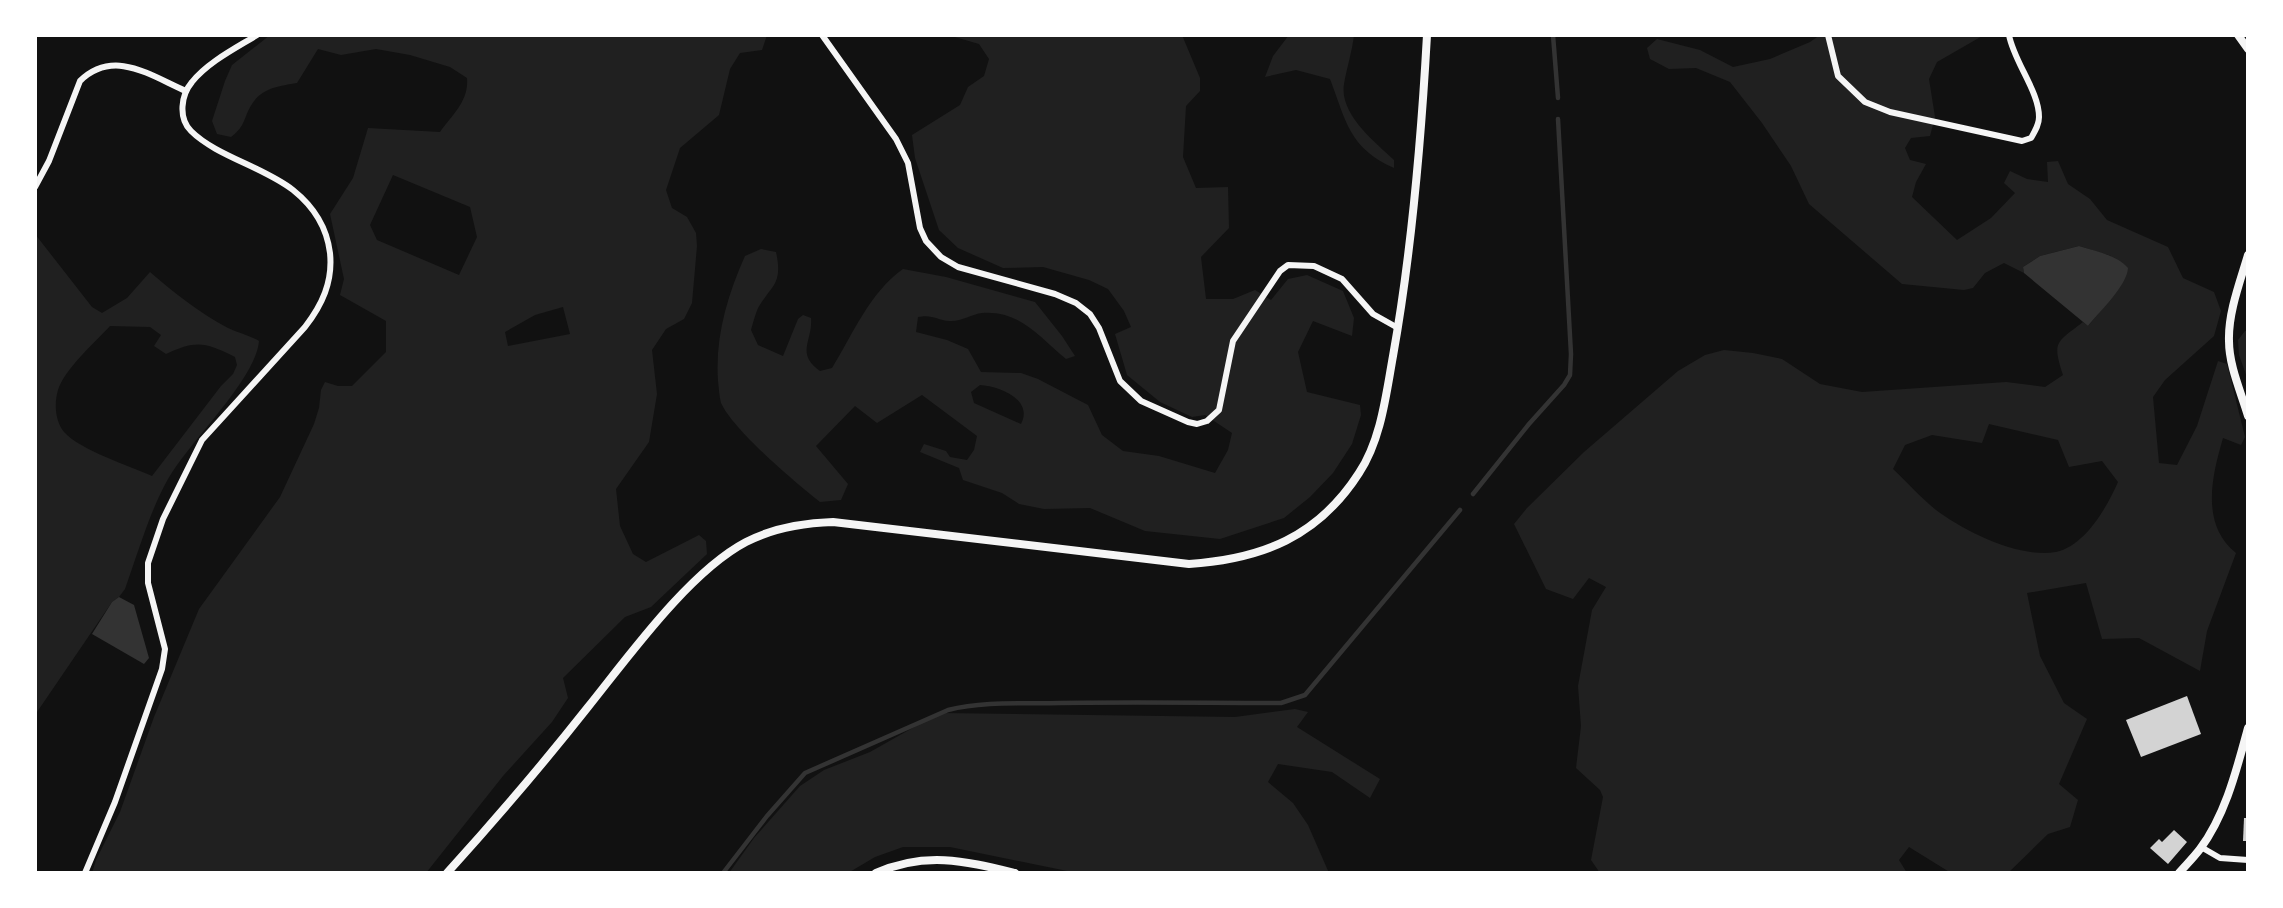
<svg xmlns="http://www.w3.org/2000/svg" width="2283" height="908" font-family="'Varela Round',sans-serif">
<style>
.green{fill:#202020;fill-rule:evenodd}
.water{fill:#333}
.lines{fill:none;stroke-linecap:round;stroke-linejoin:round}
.stream{stroke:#333;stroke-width:4.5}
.building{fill:#d3d3d3}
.minor{stroke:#f5f5f5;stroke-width:6}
.tertiary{stroke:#f5f5f5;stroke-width:8}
</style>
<rect width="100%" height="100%" fill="#111"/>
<g class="green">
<path d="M270,35H767L762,50L740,53L730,69L719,115L680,148L666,190L672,208L687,217L696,233L697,246L692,303L684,319L666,329L652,350L657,394L649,442L616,489L620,526L633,554L646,562L699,535L706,541L707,554L651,607L625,617L563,678L568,698L552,722L503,776L426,873H92L96,860L120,812L154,717L199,609L280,497L314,424L319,408L321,390L325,382L338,386H352L386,352V321L340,295L344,279L330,214L353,178L368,128L440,132C453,114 469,101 467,78L450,67L410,55L376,49L341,55L318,49L297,83C279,86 262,88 252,104C243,118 246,126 231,137L217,134L212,121L225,81L232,65ZM393,175L470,207L477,237L459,275L377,240L370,225ZM563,307L570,334L508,346L505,332L535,315Z"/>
<path d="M948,35H1182L1200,78V91L1186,106L1183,157L1196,188L1228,187L1229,228L1201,257L1206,299H1233L1255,290L1271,300L1288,279L1307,275L1343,291L1354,318L1352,336L1313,321L1298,352L1307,392L1360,405L1361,415L1352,444L1333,473L1310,497L1284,518L1220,539L1145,531L1090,508L1044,509L1019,504L1002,493L963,480L959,468L920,452L924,444L946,451L950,457L967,460L974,450L977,436L922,395L877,423L855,406L816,446L848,484L841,500L820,502C794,481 734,431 721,403C719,396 719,388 718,381C715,338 727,296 745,256L761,249L776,252C783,285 772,284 758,308C755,315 753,323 751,330L758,345L783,356L798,319L803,315L811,318C813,341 795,353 820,371L832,368C853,334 870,292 903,269L946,277L1035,302L1062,336L1075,356L1066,359C1039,337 1020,310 982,313C972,314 960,322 950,321C936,320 933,314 918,317L916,332L947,340L968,349L981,372L1021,373L1038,379L1088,405L1102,435L1123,451L1159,456L1215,473L1228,450L1232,433L1205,415L1192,417L1160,402L1127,375L1115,334L1131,327L1124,311L1108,289L1089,280L1043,267L1003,268L958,248L939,230L915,158L912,135L960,105L968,87L984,76L989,59L979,44ZM980,385C998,386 1034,399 1021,424L974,403L971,392Z"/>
<path d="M1289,35H1354C1352,52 1347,67 1344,84C1339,114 1375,142 1394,160V168C1349,148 1346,121 1330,79L1296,70L1265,77L1273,56Z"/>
<path d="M1820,35H1984L1937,62L1929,79L1935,117L1930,136L1911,138L1905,148L1910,160L1926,164L1916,182L1912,197L1957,240L1991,218L2015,193L2004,183L2010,171L2027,179L2048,182L2047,162L2058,161L2068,184L2090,199L2107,220L2168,247L2183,278L2214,292L2221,311L2214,336L2165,380L2153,397L2159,463L2177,465L2197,426L2218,361L2227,364L2245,437L2241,445L2223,438C2212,476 2200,524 2236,553L2207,631L2200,671L2139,638L2102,639L2086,583L2027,593L2040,656L2064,703L2087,719L2059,784L2078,800L2070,827L2048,834L2008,873H1951L1909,847L1899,860L1907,873H1600L1591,860L1603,797L1600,790L1576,768L1581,726L1578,686L1592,610L1606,587L1589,578L1573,599L1546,589L1514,524L1527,508L1584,452L1678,371L1705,355L1724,350L1753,353L1782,359L1820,384L1862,392L2006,382L2045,387L2063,375C2052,341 2056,343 2083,322L2088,326L2108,302L2111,256L2079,246L2040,256L2023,267L2024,273L2004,263L1985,273L1973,288L1964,290L1902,284L1809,204L1791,166L1762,123L1730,82L1696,68L1669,69L1650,59L1647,48L1657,39L1700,50L1733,67L1770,59L1810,42ZM1989,424L2058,440L2069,467L2102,461L2118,482C2107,507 2085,546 2056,552C2020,559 1964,531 1936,510C1921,498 1907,482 1893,469L1905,445L1932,435L1982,443Z"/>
<path d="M35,234L92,307L102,313L127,298L150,272C174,293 200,313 228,328C238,333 249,335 259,341C256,379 189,442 168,479C149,513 138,553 125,589L119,597L112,602L35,715ZM110,326L150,327L161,335L154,346L166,354C196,340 205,342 235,357L237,365L233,374L221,386L152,476C130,466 80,450 64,432C55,421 54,403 58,390C64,370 95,342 110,326Z"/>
<polygon points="2245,331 2248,331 2248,380 2239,355 2238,340"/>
<polygon points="1295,709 1308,712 1297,727 1380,779 1370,798 1332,772 1278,764 1268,782 1293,803 1308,825 1329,873 1077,873 950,847 903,847 875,857 848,873 729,873 754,838 800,786 824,770 870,752 939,713 1235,717"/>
</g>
<g class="water">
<path d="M2079,246C2095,251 2117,255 2128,268C2127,286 2099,312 2088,326L2024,273L2023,267L2040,256Z"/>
<polygon points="119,597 134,605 149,658 144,664 92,634 112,602"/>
</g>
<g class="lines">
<g class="stream">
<polyline points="1553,35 1558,98"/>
<polyline points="1473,494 1529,424 1564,385 1570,375 1571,354 1558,119"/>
<path d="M723,873L767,816L805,773L948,710C984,701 1024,704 1061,703C1134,702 1208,703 1281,703L1305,695L1460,510"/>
</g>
</g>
<g class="building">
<polygon points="2187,696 2201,734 2141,757 2126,720"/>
<polygon points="2244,818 2248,818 2248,841 2243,841"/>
<polygon points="2174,830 2187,842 2168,864 2150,848 2159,839 2162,842"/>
</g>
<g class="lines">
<g class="minor">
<polyline points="822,35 896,139 908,163 920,228 926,241 941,257 958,267 1055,294 1076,303 1090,314 1099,328 1120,381 1141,401 1188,422 1197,424 1207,421 1219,410 1233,341 1280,271 1288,265 1314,266 1342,279 1373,314 1398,328"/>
<path d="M1828,35L1838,76L1865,102L1890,112L2022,141L2031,138C2035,131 2039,125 2039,117C2039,91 2014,62 2009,35"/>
<path d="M35,187L49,161L80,81C114,48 151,76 186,91"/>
<polyline points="2201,847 2220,858 2248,860"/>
<path d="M85,873L115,802L162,669L165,649L148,583V563L163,519L202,440L305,327C322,305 333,282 330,253C327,228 313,206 293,190C264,167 216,156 191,131C178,118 181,95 192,82C208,62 236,48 257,35"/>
</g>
<g class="tertiary">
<polyline points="2238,35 2248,49"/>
<path d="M2248,255C2240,282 2228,313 2229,341C2229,366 2241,392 2248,416"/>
<path d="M447,873C496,819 543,764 588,707C629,656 689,572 746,542C773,528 802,523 833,522L1189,564C1262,559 1318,537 1359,473C1381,440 1386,395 1393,356C1412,250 1421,143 1427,35"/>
<path d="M876,873C926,851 965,861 1015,873"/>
<path d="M2179,873C2186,865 2194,857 2200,849C2226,814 2237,768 2248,728"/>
</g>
</g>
<rect width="2283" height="908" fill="none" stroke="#ffffff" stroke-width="74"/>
</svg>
